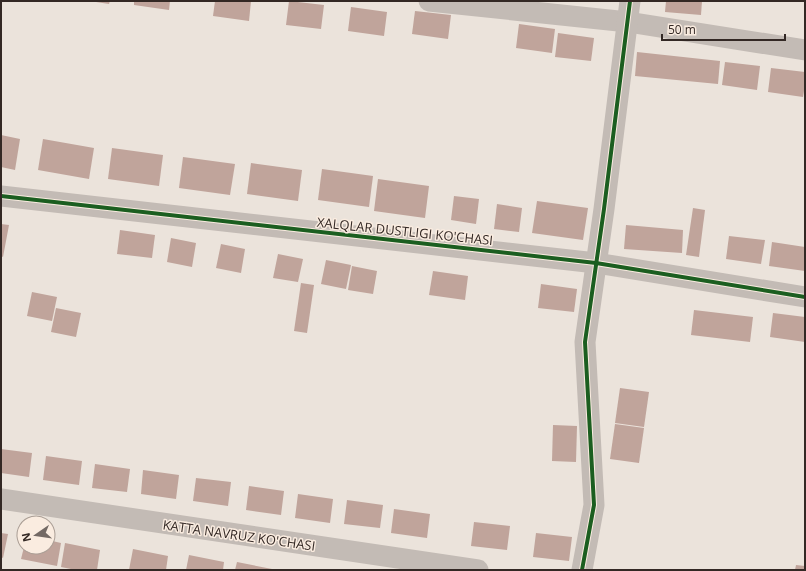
<svg xmlns="http://www.w3.org/2000/svg" width="806" height="571" font-family="'Open Sans',sans-serif">
<style>
.building{fill:#c0a49b}
.lines{fill:none;stroke-linecap:round;stroke-linejoin:round}
.minor{stroke:#c3bbb5;stroke-width:21}
.cycleway-casing{stroke:#faece0;stroke-width:6}
.cycleway{stroke:#1b5e20;stroke-width:4}
.labels{text-anchor:middle;dominant-baseline:central;stroke-width:3;stroke-linejoin:round;paint-order:stroke}
.street-label{font-size:13px;fill:#332824;stroke:#faece0}
</style>
<rect width="100%" height="100%" fill="#ebe3db"/>
<g class="building">
<polygon points="96,1 110,1 109,4 96,2"/>
<polygon points="134,1 170,1 169,10 134,5"/>
<polygon points="215,1 251,1 249,21 213,16"/>
<polygon points="289,1 324,5 321,29 286,25"/>
<polygon points="666,1 702,1 701,15 665,12"/>
<polygon points="351,7 387,12 384,36 348,31"/>
<polygon points="415,11 451,15 448,39 412,34"/>
<polygon points="519,24 555,29 552,53 516,48"/>
<polygon points="558,33 594,38 591,61 555,57"/>
<polygon points="637,52 720,61 718,84 635,76"/>
<polygon points="725,62 760,66 757,90 722,85"/>
<polygon points="771,68 805,72 805,85 803,97 768,92"/>
<polygon points="1,135 20,139 15,170 1,167"/>
<polygon points="43,139 94,148 89,179 38,170"/>
<polygon points="112,148 163,155 159,186 108,179"/>
<polygon points="183,157 235,164 230,195 179,188"/>
<polygon points="251,163 302,170 298,201 247,194"/>
<polygon points="322,169 373,176 369,207 318,200"/>
<polygon points="378,179 429,186 425,218 374,211"/>
<polygon points="454,196 479,199 476,224 451,220"/>
<polygon points="537,201 588,208 583,240 532,233"/>
<polygon points="497,204 522,208 519,232 494,229"/>
<polygon points="693,208 705,210 699,257 686,255"/>
<polygon points="1,224 9,225 3,257 1,256"/>
<polygon points="626,225 683,230 682,253 624,249"/>
<polygon points="120,230 155,235 152,258 117,254"/>
<polygon points="729,236 765,240 761,264 726,259"/>
<polygon points="171,238 196,243 192,267 167,262"/>
<polygon points="772,242 805,247 805,271 769,266"/>
<polygon points="221,244 245,249 241,273 216,268"/>
<polygon points="278,254 303,259 298,282 273,278"/>
<polygon points="326,260 351,265 346,289 321,284"/>
<polygon points="352,266 377,271 373,294 348,290"/>
<polygon points="433,271 468,276 465,300 429,295"/>
<polygon points="301,283 314,285 307,333 294,331"/>
<polygon points="541,284 577,289 574,312 538,308"/>
<polygon points="32,292 57,297 52,321 27,316"/>
<polygon points="56,308 81,313 76,337 51,332"/>
<polygon points="694,310 753,317 750,342 691,335"/>
<polygon points="773,313 805,317 805,342 770,337"/>
<polygon points="620,388 649,392 644,427 615,423"/>
<polygon points="615,424 644,428 639,463 610,459"/>
<polygon points="553,425 577,426 576,462 552,461"/>
<polygon points="1,449 32,453 29,477 1,473"/>
<polygon points="46,456 82,461 79,485 43,480"/>
<polygon points="95,464 130,469 127,492 92,488"/>
<polygon points="143,470 179,475 176,499 141,494"/>
<polygon points="196,478 231,482 228,506 193,501"/>
<polygon points="249,486 284,491 281,515 246,510"/>
<polygon points="298,494 333,499 330,523 295,518"/>
<polygon points="347,500 383,505 380,528 344,524"/>
<polygon points="394,509 430,514 427,538 391,533"/>
<polygon points="474,522 510,526 507,550 471,546"/>
<polygon points="1,533 8,534 3,558 1,557"/>
<polygon points="536,533 572,537 569,561 533,557"/>
<polygon points="48,540 61,543 57,566 21,559 24,547 48,547"/>
<polygon points="65,543 100,550 97,570 76,570 61,567"/>
<polygon points="133,549 168,556 166,570 129,570"/>
<polygon points="189,555 224,562 223,570 186,570"/>
<polygon points="237,562 272,569 272,570 235,570"/>
<polygon points="796,565 805,566 805,570 795,570"/>
</g>
<g class="lines">
<g class="minor">
<polyline points="429,1 628,22 805,50"/>
<polyline points="1,196 596,263 805,297"/>
<polyline points="1,499 478,570"/>
<polyline points="582,570 594,505 585,342 604,209 630,1"/>
</g>
<g class="cycleway-casing">
<g id="cycleway">
<polyline points="1,196 596,263 805,297"/>
<polyline points="582,570 594,505 585,342 604,209 630,1"/>
</g>
</g>
<use href="#cycleway" class="cycleway"/>
</g>
<g class="labels">
<g class="street-label">
<text transform="translate(405 231) rotate(6)">XALQLAR DUSTLIGI KO'CHASI</text>
<text transform="translate(239 535) rotate(8)">KATTA NAVRUZ KO'CHASI</text>
</g>
</g>
<rect width="806" height="571" fill="none" stroke="#332824" stroke-width="4"/>
<g transform="translate(36 535) rotate(257)"><circle r="19" fill="#faece0" stroke="#aa9e95"/>
<path d="M0-3L7 15L0 10L-7 15Z" fill="#736964"/>
<text y="-6" font-size="11" font-weight="bold" text-anchor="middle" fill="#332824">N</text>
</g>
<path d="M662 34v6h123v-6" fill="none" stroke="#332824" stroke-width="2"/>
<text x="668" y="34" font-size="12" fill="#332824" stroke="#faece0" stroke-width="3" paint-order="stroke">50 m</text>
</svg>
